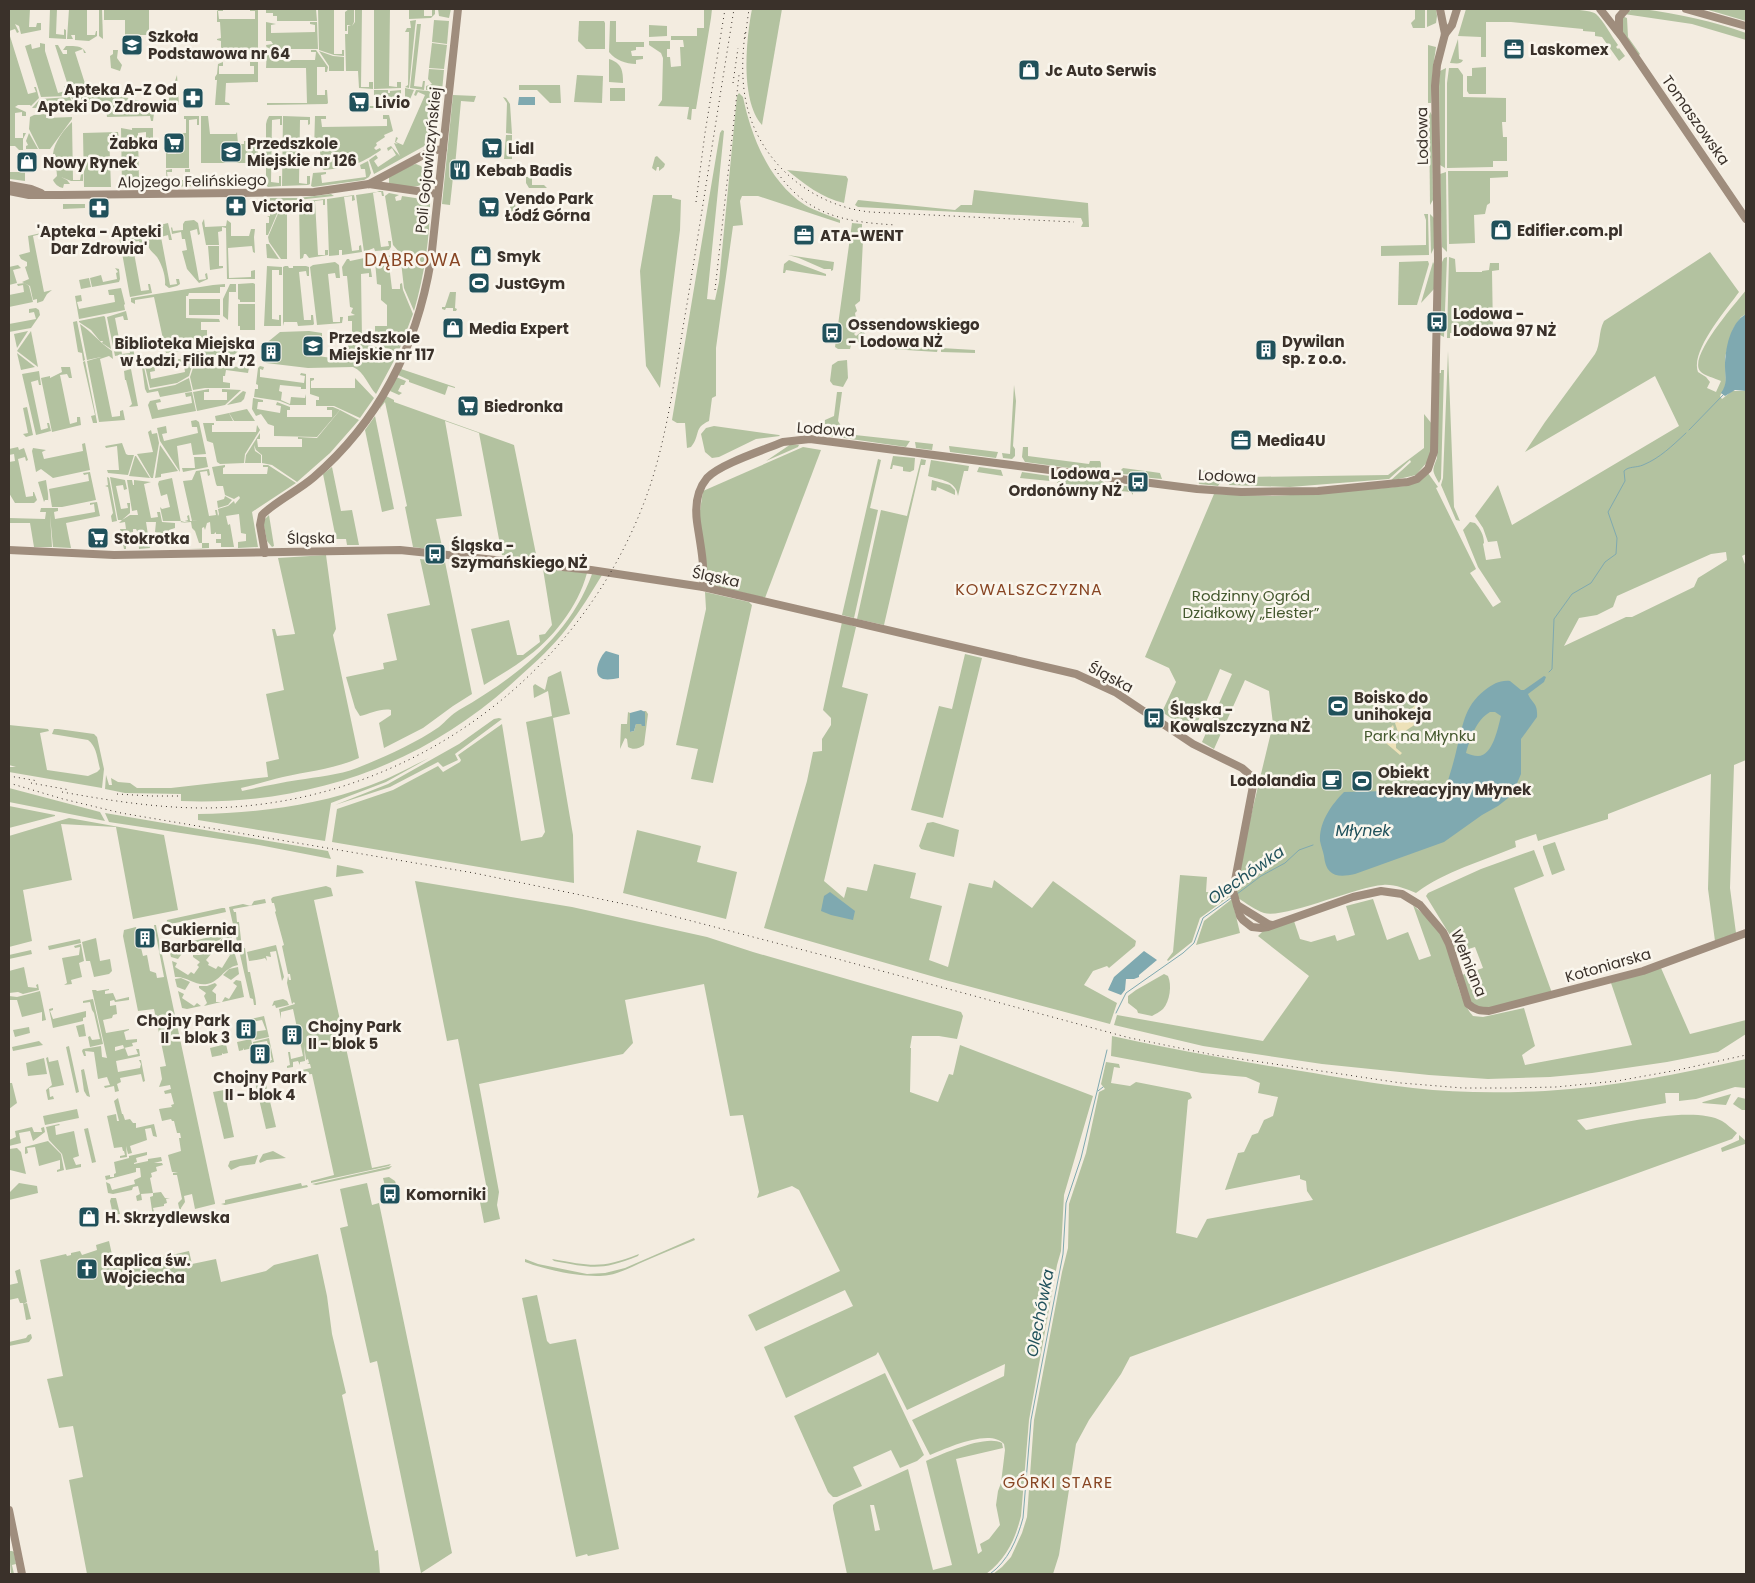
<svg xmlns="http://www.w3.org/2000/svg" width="1755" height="1583" font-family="Poppins,sans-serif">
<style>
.green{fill:#b3c2a0;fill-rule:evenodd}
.sand{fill:#ede1b8}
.water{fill:#7fa9b0;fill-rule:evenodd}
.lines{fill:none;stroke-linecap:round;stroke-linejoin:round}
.stream{stroke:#7fa9b0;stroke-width:1}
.secondary{stroke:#9f8d7d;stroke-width:8}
.rail{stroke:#3a312a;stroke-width:1;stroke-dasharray:1 4;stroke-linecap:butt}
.labels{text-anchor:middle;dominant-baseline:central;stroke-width:5;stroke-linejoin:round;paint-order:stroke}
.poi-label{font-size:15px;font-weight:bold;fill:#3a312a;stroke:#faf6ed;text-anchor:start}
.street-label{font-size:15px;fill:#3a312a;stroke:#faf6ed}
.park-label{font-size:15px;fill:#44582e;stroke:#faf6ed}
.neighbourhood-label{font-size:16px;letter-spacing:1px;fill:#884624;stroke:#faf6ed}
.water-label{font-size:16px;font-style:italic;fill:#20515b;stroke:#faf6ed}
.quarter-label{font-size:18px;letter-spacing:1px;fill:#884624;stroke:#faf6ed}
</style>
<rect width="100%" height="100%" fill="#f3ece0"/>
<g class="green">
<polygon points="9,9 30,9 29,27 36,27 37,23 41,23 41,30 21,34 19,26 15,24 19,32 17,33 15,29 9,31"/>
<polygon points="50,9 57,9 56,34 64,35 64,29 66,30 66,39 49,38"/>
<polygon points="69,9 87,9 87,35 95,35 96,31 97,31 97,36 89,41 75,40 75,35 71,35 73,39 67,39"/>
<polygon points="99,9 102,9 103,39 99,36"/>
<polygon points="104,9 149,9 149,35 125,35 125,20 104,20"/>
<polygon points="219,9 223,9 223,11 218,11 219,19 255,19 255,11 250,11 250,9 258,9 258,59 219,59 217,56 221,57 221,41 217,40 217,39 221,38 220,22 217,22 217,11"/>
<polygon points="266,9 316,9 317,21 277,21 277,16 273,16 273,13 266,13"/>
<polygon points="318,9 334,9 334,54 342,54 342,50 344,50 344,56 334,55 319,50"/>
<polygon points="349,9 354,9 354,22 352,26 355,22 355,9 362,9 361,87 369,87 369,82 373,82 373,89 359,88 358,71 346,71 345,34 348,34 348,26 351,25 347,25 347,31 345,31 345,12"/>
<polygon points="374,9 390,9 389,86 397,87 397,82 401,82 401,88 374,89"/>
<polygon points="409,9 424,9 424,16 432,16 432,10 435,10 435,14 431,18 409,19"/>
<polygon points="438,9 451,9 449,18 439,16"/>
<polygon points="704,9 712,9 711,18 696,109 692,109 691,120 687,119 689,107 658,106 662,100 663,58 661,53 649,45 649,41 670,41 670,49 667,49 667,57 670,57 671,67 681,66 680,47 684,47 683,40 671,40 671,36 697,36 697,28 704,28"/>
<path d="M752,9H782L762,125C740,101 746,39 752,9Z"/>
<polygon points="1425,9 1425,28 1413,28 1411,23 1415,19 1415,10"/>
<polygon points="1427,9 1436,9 1437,16 1436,23 1427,27"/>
<path d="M1466,9C1487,9 1583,5 1596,14C1603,20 1612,37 1618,45L1616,47L1618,49L1619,48L1625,56L1619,61L1602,37L1595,36V32L1583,31V29L1511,22H1486V57H1481V37L1458,36Z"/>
<path d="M1643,9C1679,14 1713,21 1746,33V40L1692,24L1624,14L1631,10Z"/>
<polygon points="1705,9 1746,9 1746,21"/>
<polygon points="1622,16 1627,18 1628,37 1640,54 1638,56 1622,31"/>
<polygon points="416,20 415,28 409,88 405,87 408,85 409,32 405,32 407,28 411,28 410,21"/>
<polygon points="434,20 449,21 447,44 432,42"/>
<polygon points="579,21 604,21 605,23 605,49 586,49 578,41"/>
<path d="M610,21H616V42H644V47H636V50L631,51L632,56H643V59L636,60V64C626,64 615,60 609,52Z"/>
<polygon points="266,22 276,24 271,25 271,33 315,32 315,25 310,24 310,22 317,22 318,49 267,49 266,45 273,44 271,41 266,41"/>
<polygon points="417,24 421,24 414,86 422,87 423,81 425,81 424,90 410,88"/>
<polygon points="649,25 667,26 667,36 649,37"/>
<polygon points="9,33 28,94 36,92 34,87 36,87 39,98 31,106 30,105 18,105 15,107 26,112 26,116 22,116 22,112 15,113 15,138 23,138 23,133 26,133 23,139 23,150 19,150 15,146 9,146"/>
<path d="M1458,39L1459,59L1463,60C1461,65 1455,63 1450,63Z"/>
<polygon points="40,43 45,44 45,51 58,93 65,91 64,86 66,86 69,96 41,97 25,46 31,44 32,49 40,47"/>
<polygon points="432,43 447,45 444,69 429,68"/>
<path d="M55,45H58L63,54H67V50H63L66,46C73,46 83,45 86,53H84L83,49L75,52L88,93L96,91L95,87L96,86V94L71,95Z"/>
<polygon points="1428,45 1436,47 1433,68 1431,103 1428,103"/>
<polygon points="113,50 118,50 117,58 122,65 120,71 111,68 110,56 113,54"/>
<polygon points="267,50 276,52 271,53 271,60 315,60 316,52 311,52 311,50 316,50 328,67 327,72 325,72 325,67 317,67 317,95 325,95 325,90 327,90 328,103 327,104 267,105 267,103 307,103 306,68 266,68"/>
<polygon points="319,51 333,56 344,57 344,71 329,71 329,66"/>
<path d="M609,59C622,63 623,71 623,83L609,82Z"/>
<polygon points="223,62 223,66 219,66 219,74 254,74 254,66 250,66 250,62 258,62 258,82 226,83 225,102 229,103 230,105 215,105 217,80 215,80 215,77 217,74 218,64"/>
<polygon points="1486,67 1486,94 1469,94 1467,91 1467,76 1472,76 1472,68"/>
<polygon points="1446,68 1445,80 1445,168 1440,165 1439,81 1440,71"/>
<polygon points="1449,68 1458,68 1463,75 1463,97 1506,98 1506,122 1502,122 1503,137 1507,137 1507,161 1493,161 1493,167 1447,168 1447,83"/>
<polygon points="429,69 444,70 442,91 426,90 426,86 432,84 428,79"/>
<polygon points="177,75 179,105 169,105 168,102"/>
<polygon points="577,75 603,76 602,103 574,102"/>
<polygon points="519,85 560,85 561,103 550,103 537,90 519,90"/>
<polygon points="405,88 414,90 408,104 405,103"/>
<rect x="610" y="88" width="15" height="13"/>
<polygon points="374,90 388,90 388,93 390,93 390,91 401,90 401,104 374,104"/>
<polygon points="416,90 441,92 437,139 374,174 369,160 376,155 378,158 374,161 378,167 396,155 392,148 388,151 387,148 391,146 400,156 394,143 398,144 395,142 396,137 398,138 396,142 403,145 425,95 418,92 416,96 414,95"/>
<path d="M739,93L743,97C751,136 769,182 805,205C815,211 829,215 840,220V223L758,196H742L740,201L743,225L733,226L716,348V396L712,398L709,421C693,428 701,435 691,447L687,448L685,423H677L672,420L720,133L722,130L724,131L707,299L715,300L719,282L737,96Z"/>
<polygon points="113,94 155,105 153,121 151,121 150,116 107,117 106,109 86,109 85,107 76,107 71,97"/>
<polygon points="453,95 476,96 474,102 461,101 455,166 471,170 454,168 450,205 442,204"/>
<polygon points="70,97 74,107 32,108 40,99"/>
<polygon points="503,97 506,98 510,104 512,134 506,133 507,103"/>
<polygon points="362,106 401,106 398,108 362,108"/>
<polygon points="1429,110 1432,115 1433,200 1430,205"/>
<polygon points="46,114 46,118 72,117 72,119 50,149 39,149 29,129 30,117 34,115"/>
<path d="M383,115H389L393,131L384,135L385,137L376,143L377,145L374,148L376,150L380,148L381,150C359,165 350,167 324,170L321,167L325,166L324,163H321L320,151H314L315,116H326V119H321L322,127L387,126V119H383Z"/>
<polygon points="184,116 199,116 199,125 197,125 197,119 189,120 189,168 166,168 166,144 168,144 168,154 176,154 177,138 168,137 168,134 186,133 186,119 184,119"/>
<polygon points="201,116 208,116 210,134 236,134 237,132 238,144 244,144 244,141 258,141 258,163 201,163"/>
<polygon points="269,116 282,116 282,125 280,125 280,119 272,120 271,182 279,183 279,176 281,176 281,186 268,187 266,185 266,124 267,120"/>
<polygon points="283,116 310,117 310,124 308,125 308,120 300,120 299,183 307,184 307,176 310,176 310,184 308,185 282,186"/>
<path d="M72,122L73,180H80L81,174H83V181H71L61,177L67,180L70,184H64L63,188C58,187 55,184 53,180L57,176L55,154H53C54,143 64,129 72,122Z"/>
<polygon points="121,128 132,130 132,128 153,128 153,138 146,138 146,132 138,133 139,183 147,184 147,177 154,177 154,187 122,187"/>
<polygon points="118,132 119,138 117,138 117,133 109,134 111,187 84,187 83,133"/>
<polygon points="29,133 38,149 26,149 26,146 28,145 26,141"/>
<polygon points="506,135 512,135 512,159 504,159"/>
<polygon points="657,156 665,164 664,167 659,171 659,167 657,167 656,171 652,168 655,157"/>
<polygon points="368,161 371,173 369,177 364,180 313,187 311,186 313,173 326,172 326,174 321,175 322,183 366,177 365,169 361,169 360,165"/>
<path d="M416,164L421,166L426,173L425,182C416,190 399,187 389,183V177L412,165Z"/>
<polygon points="172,169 172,172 167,172 168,180 190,180 190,172 185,172 185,169 190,169 190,179 199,180 199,186 167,187 166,170"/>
<path d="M787,170L846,176L848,179L844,203C822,198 804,184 787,170Z"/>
<polygon points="1448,171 1508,171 1508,177 1490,178 1490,203 1487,205 1485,214 1474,215 1475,243 1449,244"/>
<polygon points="10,172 25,172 25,181 10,179"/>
<polygon points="1446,172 1447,252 1442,247 1440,174"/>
<polygon points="526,177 532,177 532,185 544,185 547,188 529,188 526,183"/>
<polygon points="974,190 1088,203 1089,227 1081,227 1083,223 1081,218 858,207 855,205 858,200 955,210 961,205 972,205"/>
<polygon points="381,191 373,193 381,247 389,246 388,241 391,241 391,247 389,250 375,251 374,248 364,252 356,195 383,191 384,196 382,196"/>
<path d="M389,193L399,195L395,197L396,201L401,200L402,196L428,200L430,202C430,238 424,277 414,311L404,288L400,253L393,245L385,196Z"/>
<polygon points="331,194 334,196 297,200 270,201 270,198 298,198"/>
<polygon points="354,195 355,200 352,201 352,196 344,197 352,251 359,250 359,246 361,245 362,252 342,255 342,250 339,250 339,255 329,256 327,199"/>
<polygon points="653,195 672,195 672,198 681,200 680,230 660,388 646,366 640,271"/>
<polygon points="325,199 325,205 323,205 323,200 315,201 318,255 325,255 325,250 328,250 328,255 309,258 306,254 304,254 303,258 300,259 299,202"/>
<polygon points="512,201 515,203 517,218 511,219 510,203"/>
<polygon points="266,202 282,202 268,235 266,235 266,223 269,223 269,217 267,216 270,216 270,210 266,210"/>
<polygon points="283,202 298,202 298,209 295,209 295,204 287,204 287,259 281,259 269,242 268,237"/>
<polygon points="63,204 85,204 85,208 63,209"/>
<polygon points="1424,214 1428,214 1429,255 1381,256 1381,246 1426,245 1426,220"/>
<polygon points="1430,214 1434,218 1434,248 1431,254"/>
<polygon points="204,219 205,227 226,226 227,220 231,223 231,236 249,236 251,229 255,229 254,237 255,253 253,252 252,246 228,248 229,278 251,277 251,271 255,270 255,279 227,279 226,228 222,227 222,231 218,232 219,245 206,245 202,223"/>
<polygon points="194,220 198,223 200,234 198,235 197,229 190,231 199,280 206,279 205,274 207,273 208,279 199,283 187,269 182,251 187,250 185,239 182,239 181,232 172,234 171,228 172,227 173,231 183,230 183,224 185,221"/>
<path d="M168,223L172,240H169L168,235L161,237L170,285L177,284L176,279H179L180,284L177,286L169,288L165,285C166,276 162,265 157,257C153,252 149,251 148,244L144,243L142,231H143L144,235L155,234L156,226Z"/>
<polygon points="852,223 862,224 862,231 858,231 857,239 863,240 860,301 855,305 857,311 855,313 856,319 854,321 856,324 854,325 856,328 854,330 856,332 854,334 856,336 861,332 864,332 866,337 860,337 860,342 852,342 850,349 838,349 835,347"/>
<polygon points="121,226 140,226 143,245 140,245 139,241 132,242 141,291 149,290 148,284 150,284 152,293 130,297 118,231"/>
<polygon points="41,233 43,234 44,238 42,239 41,234 33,236 44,292 52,290 47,294 43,301 37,303 37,299 33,300 30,286 22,282 29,279 25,267 27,266 27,262 21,259 19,255 30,252 28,236"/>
<polygon points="266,244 269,244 279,259 267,258"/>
<polygon points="208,246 219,246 219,266 223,266 223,268 210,270"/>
<polygon points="394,250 398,253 399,260 397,260 396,256 388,257 392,289 400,289 400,284 402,283 403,290 413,314 398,353 375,344 375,334 385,333 375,333 375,326 387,326 387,305 381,300 381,285 377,284 375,261 382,260 383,257 392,255 392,251"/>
<path d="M1710,252L1739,292C1727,309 1690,351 1698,372L1706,377L1710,382L1707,388L1716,392L1721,381C1715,378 1704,376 1700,371C1688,356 1737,302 1746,290V314L1741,317L1733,329L1725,357L1726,386L1720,396L1722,399L1732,391H1746V554L1742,556L1746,567V760L1734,765L1730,888L1736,933L1715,941L1708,889L1711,774L1608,814V819L1538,841L1536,834L1515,841L1516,847C1483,861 1445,871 1416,893C1406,889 1394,884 1383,885C1355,887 1284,919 1264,913C1255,910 1246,903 1238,898L1236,893L1249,824L1273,724L1269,691L1245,680L1214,749L1202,742L1232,674L1220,669L1193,733L1162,712L1176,682L1169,668L1145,657L1214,494L1272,496L1328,493L1406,486L1418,482L1428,473L1438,487L1436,488L1476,569L1470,573L1493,607L1501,602L1478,567L1463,530L1470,522L1475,523C1480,528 1484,535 1484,543L1483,544L1486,560L1501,558L1497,541L1488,542L1483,528L1475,516L1498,485L1512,525L1679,426L1655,376L1525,452L1545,422L1595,354C1601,344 1598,332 1604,321ZM1726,552L1727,560L1698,578L1694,587L1632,617H1626L1564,646L1579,618L1597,615L1613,607L1617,596L1711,554Z"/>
<polygon points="788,255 834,262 833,270 831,271 831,269 824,269 799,258"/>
<polygon points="369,257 372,277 369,277 369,273 361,274 362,339 370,339 370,334 373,334 373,344 349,334 352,334 352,321 348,321 348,316 355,315 351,313 353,308 350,307 347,276 343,276 342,267 347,259 349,259 350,261"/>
<polygon points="1447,257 1444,337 1440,335 1441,264 1444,258"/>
<polygon points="1449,257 1455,259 1456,272 1482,272 1482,271 1489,270 1490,263 1499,263 1499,270 1492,271 1493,332 1450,333 1450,338 1447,338"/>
<polygon points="789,260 826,274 826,276 786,270 785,273 783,273 784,264"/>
<polygon points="1428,261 1429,264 1417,305 1398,305 1399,262"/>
<polygon points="335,262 339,265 340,278 336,278 335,273 328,274 333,322 340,322 340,317 343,317 342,323 317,325 310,267 313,265"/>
<polygon points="1433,262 1434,264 1434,289 1421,303"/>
<polygon points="18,265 21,268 13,270 17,283 9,285 9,267"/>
<polygon points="267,266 282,267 282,275 279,275 279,270 272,270 272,319 279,320 279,315 281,315 281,326 264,326"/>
<polygon points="285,266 288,266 289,268 293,268 293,266 306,266 309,267 309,276 307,276 306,271 299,272 304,320 311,320 311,315 313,315 314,324 313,325 298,326 297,322 284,322 283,326 283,267"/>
<polygon points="115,268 119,269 120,279 119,282 92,287 90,278 101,275 103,282 117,279 116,273 118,272"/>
<polygon points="89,278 91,287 81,289 79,280"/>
<polygon points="25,283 29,286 33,302 9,307 9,295 24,292 23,285 18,286 17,284"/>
<polygon points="253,283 255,284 255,302 240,302 240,300 238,299 238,284"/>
<polygon points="225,284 225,287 220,287 220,293 189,293 188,296 186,296 186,318 219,319 220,322 201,322 201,330 207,330 207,338 228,338 228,343 204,344 240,344 240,349 234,355 198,355 196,349 166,353 154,297 135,300 135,304 131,302 131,298 213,285"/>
<polygon points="230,284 236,284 236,292 229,292 228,320 223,316 223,299"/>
<polygon points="121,288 125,304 124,305 125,310 79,319 75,296 81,295 82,301 77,302 79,309 115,302 114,295 109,295 108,290"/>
<polygon points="450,292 456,292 455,308 457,309 456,311 453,311 453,308 446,308 445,310 442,309 442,307 445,307"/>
<rect x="189" y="299" width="31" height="16"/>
<polygon points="238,304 255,304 255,330 240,330 240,326 238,326"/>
<polygon points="36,308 39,310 40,315 31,328 9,332 9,324 36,319 34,312 29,313 29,309"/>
<polygon points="126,311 128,320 124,320 123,316 115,318 122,354 130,353 129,348 133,347 135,360 126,362 122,360 120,355 115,356 107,317"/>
<polygon points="104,316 105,317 111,349 102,343 103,341 100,341 91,330 79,322 79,321"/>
<polygon points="77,321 85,360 83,361 82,353 78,352 73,322"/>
<path d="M80,324C92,332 100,343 112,351L113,359L109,356L100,359L112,417L120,416V411L123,410L125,420L99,422L87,361L101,357L87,360Z"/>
<polygon points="28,331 17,348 14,334"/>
<polygon points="31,331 38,367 17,351"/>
<path d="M309,331L322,333V338L314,342L301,340L314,343L305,342L303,354L332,358L333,354L347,355L349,337L397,355L376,394C368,386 365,372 353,367L308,368L266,363V358L276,360L278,346L267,345L266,350L264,345L280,332Z"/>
<polygon points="891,346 938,348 937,352 891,349"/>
<polygon points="941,348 975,350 975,353 941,352"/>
<polygon points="1448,351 1454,507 1460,521 1456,520 1441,485 1443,478"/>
<polygon points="17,353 35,367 21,370"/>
<polygon points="201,356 201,359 198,359 199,366 243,367 243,359 239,359 239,357 251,357 248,373 226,370 225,376 223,376 223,382 230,383 230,388 205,388 193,390 190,377 196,359"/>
<polygon points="178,359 180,359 186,363 187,368 187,363 192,361 194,359 189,376 177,383 150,388 145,366 154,364 155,371 150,372 151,379 185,372 184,365 179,366"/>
<polygon points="847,360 848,378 843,387 833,385 830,381 832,365 838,361"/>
<polygon points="85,361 97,422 97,423 93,423 91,416 95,415 83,362"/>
<polygon points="260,366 264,367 263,370 260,369 260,377 304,383 305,376 300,375 301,373 306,374 306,389 301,389 301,387 280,385 279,391 282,392 281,400 290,404 291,397 305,398 306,394 306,405 290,405 280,401 254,397 255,389 258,389 258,385 256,384 258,368"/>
<polygon points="61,367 70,367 72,378 69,378 67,374 60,375 70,424 77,422 77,417 80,417 81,425 52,432 41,378 50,376 50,378 62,372"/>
<polygon points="142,367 144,367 149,390 175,385 189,378 192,391 160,397 158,391 147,393 145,389"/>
<polygon points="131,369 138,406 129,407 132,404 126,380 125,380 124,371"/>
<polygon points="401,369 455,387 455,388 448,386 445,395 409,382 409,380 398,375"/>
<path d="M1441,370H1444L1441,479L1439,483C1432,470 1432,471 1437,458L1439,373H1441Z"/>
<polygon points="39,371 41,385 39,385 38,380 31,382 41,430 48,428 47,423 49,423 51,431 36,435 22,374"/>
<polygon points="396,377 406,381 404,385 401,385 398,391 402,393 399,395 390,391"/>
<polygon points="310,378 314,378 314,380 311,381 311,388 355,388 355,378 374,398 360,418 334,406 316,406 316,400 319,400 319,397 310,394"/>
<polygon points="1014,385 1016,401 1013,446 1015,449 1015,456 1012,459 1003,458 1002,453 1010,454"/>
<polygon points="209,389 209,392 204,392 204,400 227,400 227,392 222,392 222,389 241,390 225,405 197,411 193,392"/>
<polygon points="243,391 246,392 244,399 241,402 227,405"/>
<polygon points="192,392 196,411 152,419 148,405 150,401 160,399 161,402 156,403 158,410 192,403 191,396 186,397 185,393"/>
<path d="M837,392H842L838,421L846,434L910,441L906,447L830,436C825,431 824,427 825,420L834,416Z"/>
<polygon points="386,396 394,400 394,402 514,445 537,559 502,555 479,433 445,421 462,516 436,519 443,551 413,547 405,507 407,506 385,402 381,407 381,410 380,405"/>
<polygon points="253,398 263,400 263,402 258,402 257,409 280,413 281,406 276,405 277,402 290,407 290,410 287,410 287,417 332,417 332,410 327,410 327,407 333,407 340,410 317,437 274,436 274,426 268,424 261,414 256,416 252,409"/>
<polygon points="490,399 507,405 505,410 490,405"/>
<polygon points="27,407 33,435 26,437 23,434 28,433 23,408"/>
<polygon points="247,409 255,421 234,421 229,413"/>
<polygon points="340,410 359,420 330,453 297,482 272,465 262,463 262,455 256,450 254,445 255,451 261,455 261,463 245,463 246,455 260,433 260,439 257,439 258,447 302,447 302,439 298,439 298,437 317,438"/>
<polygon points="229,413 233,421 216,421 215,416"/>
<polygon points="1424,414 1432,424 1431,451 1428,461 1416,475 1390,481 1411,462 1410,460 1389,479 1290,487 1229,485 1228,471 1235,471 1244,477 1388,475 1424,448"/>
<polygon points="375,416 394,509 382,512 365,430"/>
<polygon points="196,420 199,422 206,454 193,455 191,443 177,446 180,472 160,441 157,428 166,426 167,433 162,434 164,441 198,433 197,427 192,427 191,421"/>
<polygon points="203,423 214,423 214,425 212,425 212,432 256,432 257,425 260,430 245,454 244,463 220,464 217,462 213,443 207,441"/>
<polygon points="714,426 779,435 780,436 756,439 719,457 712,458 705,452 701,434 706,428"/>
<polygon points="151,430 152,434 157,433 159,443 153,478 151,478 137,454 153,452 148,432"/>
<polygon points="915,442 933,444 932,450 916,448"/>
<polygon points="85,443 90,470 53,478 41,469 36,472 32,451 33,448 46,450 42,452 44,459 83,451 82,444"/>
<polygon points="122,443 126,454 128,455 134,455 128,475 108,473 107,470 119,470 117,446 106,448 105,446"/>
<polygon points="791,444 799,445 798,447 766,461"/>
<polygon points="160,445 178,471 161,474 161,477 155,478"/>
<polygon points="949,446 998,452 996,458 950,452"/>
<polygon points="18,447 19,450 24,448 28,460 26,461 25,457 18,459 26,497 33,496 33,492 34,492 37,500 34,503 15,503 9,493 9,462 15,461 14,454 9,455 9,449"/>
<polygon points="803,447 821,450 765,598 711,585 707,582 699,517 703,491"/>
<polygon points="1023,447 1028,447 1028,456 1089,464 1090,461 1100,461 1101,463 1101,470 1099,472 1025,462 1022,457"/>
<polygon points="135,456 136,456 150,478 129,476"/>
<polygon points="893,456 915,458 914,470 910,472 903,471 903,467 893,465 892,469 890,469"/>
<polygon points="194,457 206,457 208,467 183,472 182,468 195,468"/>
<polygon points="878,459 881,460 870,508 878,510 854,618 842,615"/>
<polygon points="921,459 926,460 925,465 921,465 884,625 857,619 881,510 907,516"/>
<path d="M931,460L969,466L968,471H964L958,496C956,480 940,480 928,476Z"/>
<polygon points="225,465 225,467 223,468 223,474 267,474 268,467 263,467 263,465 268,465 296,483 252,512 258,547 238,548 238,542 246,541 246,534 241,533 239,514 226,516 228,525 230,524 234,547 221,547 221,543 216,543 216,539 221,539 221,534 216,534 216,532 214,534 211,534 210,522 207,523 205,530 204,527 202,528 202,543 209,543 209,548 188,549 202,548 202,543 199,543 195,531 192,528 191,522 180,523 189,521 163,521 160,507 162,509 170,507 167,494 161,496 158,484 159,481 172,478 181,522 188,520 187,516 189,515 190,521 198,520 192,521 183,481 192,480 196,471 209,469 210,475 208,476 207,471 200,472 209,516 216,515 215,510 217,510 218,516 219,514 218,509 228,506 234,501 235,504 240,498 239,496 234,499 225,495 223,486 217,486 216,484 212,467"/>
<polygon points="332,467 341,511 352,510 359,545 347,545 346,539 336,539 323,474"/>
<polygon points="979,467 1001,470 1003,476 977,472"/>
<polygon points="1123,468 1145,471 1141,475 1121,474 1121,470"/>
<polygon points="1208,470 1208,474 1220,474 1220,483 1218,486 1199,484 1198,478 1202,474 1202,471"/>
<polygon points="1146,471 1160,473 1162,479 1141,477"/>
<polygon points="90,472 96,500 62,507 52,507 49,489 89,481 88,474 84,475 83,473"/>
<polygon points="1022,472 1050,476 1050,481 1020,478"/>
<polygon points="107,477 109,478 117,521 112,522 111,516 113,513 108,487 105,486 108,485"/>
<polygon points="110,477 125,480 127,489 124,490 123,485 116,486 121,509 128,508 127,503 130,503 130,513 122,520 130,515 138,515 137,510 132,511 127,480 132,480 133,485 134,485 134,480 151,482 144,484 151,518 158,517 157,512 160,512 162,522 175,523 175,528 169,530 169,535 161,536 161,533 155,532 156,522 146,522 150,548 139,549 138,533 136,529 133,529 133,532 126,533 126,549 124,549 120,529 126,529 125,522 119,523 122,520 118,520"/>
<polygon points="1061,477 1103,481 1105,484 1104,489 1057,483"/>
<path d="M46,480C47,488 49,495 48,502V500H45L44,502L38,482Z"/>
<polygon points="932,480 950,485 955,490 955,495 937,487 936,491 931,490"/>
<polygon points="1110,484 1133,487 1133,495 1131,492 1109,490"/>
<polygon points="225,496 232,500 228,505 218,508 217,501 224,499"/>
<polygon points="97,502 100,516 66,523 71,548 53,547 50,515 52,547 34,547 30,523 9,523 9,518 45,519 46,512 40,512 41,508 58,508 58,511 54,512 55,519 95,512 94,504 90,505 90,503"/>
<polygon points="269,515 274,546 272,547 267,541 263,521"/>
<path d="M326,555L336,629L333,635L359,758C335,769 309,771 283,777C269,780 255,785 241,788L242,791C260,787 279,783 298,780C317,777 339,775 357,768C385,757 414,744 439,727C446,721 452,714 459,710C515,678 570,636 592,574L602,575C591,593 580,611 567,628C553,646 536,662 519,677C426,764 309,806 181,801V794L125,793L105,789L106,775L109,785H112L111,778L118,782L130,783L137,788H171L268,777L266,762L279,759L266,694L284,690L272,629H275L277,636L295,634L278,558Z"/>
<path d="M420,559L445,562L472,694L453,706L423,728L384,748L379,723L391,715V710C381,708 370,714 360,716L355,708L346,677L384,669L383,663L397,660L387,614L430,605Z"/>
<path d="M543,569L587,573C578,607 552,640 523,660C511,669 497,677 484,685L471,629L509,620L517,655H523L540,642L539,635L545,634L552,625Z"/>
<polygon points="705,592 749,602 752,605 713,783 691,779 698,749 676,745 706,609"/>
<polygon points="842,622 856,627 842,687 868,694 824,881 844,898 847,887 867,891 874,864 916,873 910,898 942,906 929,960 948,967 969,883 992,888 994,880 1032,908 1053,881 1136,941 1135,946 1109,968 1107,966 1093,971 1084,985 1117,1003 1110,1024 945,980 764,928 807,781 813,752 822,751 822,739 831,725 831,718 823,710"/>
<polygon points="965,654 982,658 943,818 911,810 939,706 952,709"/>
<polygon points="561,671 570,714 553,718 573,835 574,883 332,842 337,809 393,790 438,766 443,772 460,762 461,760 458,755 502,724 521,841 542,837 545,832 526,722 552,716 548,691 534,698 533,686 535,684 545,690 548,677"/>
<path d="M643,711H646L648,714L644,745C639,749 633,750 628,747L627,739L625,738L620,749L621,724H627L628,712L630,713V732L634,731L636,724H641L645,726V713Z"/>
<polygon points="499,718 502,719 455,754 458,760 443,767 438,762 390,787 335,805 388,784 459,744 494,719"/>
<path d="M9,725L48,729L49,731L40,733L47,770L88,776L97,772L100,769C97,758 97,747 88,740L52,734L54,729H58L94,734L97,737L104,769L102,788L9,772V767H16L9,765Z"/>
<path d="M429,758L386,782L331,803L325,841L198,820V814C255,813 317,806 371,785C391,778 410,767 429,758Z"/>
<polygon points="9,788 100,812 105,821 9,802"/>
<polygon points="9,806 55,815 55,816 9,828"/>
<polygon points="105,813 328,851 331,859 259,845 109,822"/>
<polygon points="69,818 164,835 178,910 133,919 116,827 61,824 72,880 23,890 32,941 9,947 9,836"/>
<polygon points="933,822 959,830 954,857 921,849 919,846 927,823"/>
<polygon points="637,830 701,846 697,862 737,872 726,919 623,893"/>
<polygon points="1555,842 1565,870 1552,875 1543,848 1543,846"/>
<path d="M1534,850L1544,876L1514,888L1552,993C1535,997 1485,1015 1473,1004C1466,998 1464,983 1462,975L1483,968L1475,947L1456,953L1453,940L1426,896L1428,893L1481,869Z"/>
<polygon points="337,865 362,870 364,873 336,877"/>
<polygon points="1180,875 1207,877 1206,892 1230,894 1230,896 1200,918 1192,942 1168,961 1167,960 1173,952"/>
<path d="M415,881L572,907L707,937L753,952L961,1012L963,1016L957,1039L939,1036H912L910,1048H911L910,1092L938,1102L949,1074L953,1075L960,1045L1093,1096L1064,1195L1061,1251L1057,1265L1029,1420L1021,1516C1015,1540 1006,1559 986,1574H847L833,1509V1505L836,1502L908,1469L933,1570L952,1565L926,1461C942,1454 986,1434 1002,1443L1003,1448L956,1459L978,1554L982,1551L980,1544L989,1539L1000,1525L996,1505L998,1491L1001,1483L1005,1450L1004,1444C990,1428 947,1448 930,1455L912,1420L1004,1376L1005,1364L907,1410L878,1352L876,1355L786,1398L764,1347L853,1306L845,1290L756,1331L748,1315L840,1271L799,1190L792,1186L757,1198L759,1192L743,1115L730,1116L704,984L625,1000L633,1043L623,1054L479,1084L499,1192L497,1205L500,1219L484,1223L479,1197L488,1195L458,1039L447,1041ZM870,1505H874L880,1530L875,1531Z"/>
<polygon points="326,886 331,888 333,896 314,900 372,1168 391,1164 389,1166 311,1183 311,1181 334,1175 312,1074 289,1076 289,1073 311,1068 310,1064 307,1064 309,1063 308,1059 306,1060 304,1045 305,1061 300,1062 300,1065 298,1061 293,1062 293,1067 287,1068 287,1066 290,1065 288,1052 290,1052 291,1059 303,1056 293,1009 281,1012 281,1019 279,1009 295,1004 294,1002 292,1004 287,983 288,976 289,980 291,980 290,974 288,974 282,946 284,945 275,912 276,911 274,903 272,903 271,899 273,897"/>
<path d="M265,899L266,903L233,909L234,912H236L237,922H239L242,948H245L248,972H250C252,984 256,997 256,1005H254L253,999L250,998L229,907L243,904L251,906L254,901Z"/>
<polygon points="1232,899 1240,933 1196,945 1204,921"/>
<path d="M1373,899L1387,940L1408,932L1419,960L1431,956L1413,905C1423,914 1435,924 1442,936C1454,959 1456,997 1473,1016L1483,1017L1524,1008L1535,1046L1522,1055L1525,1065L1632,1045L1611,983L1661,968L1690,1034L1746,1020V1034L1718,1052L1667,1062L1592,1073L1550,1077L1488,1079L1429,1075L1322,1064L1203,1046L1114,1025L1117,1015L1263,1041L1309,976L1258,936L1263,931L1294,921L1300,939L1311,942L1335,935L1337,941L1355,935L1346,906Z"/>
<polygon points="222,908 225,908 226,912 166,925 167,920"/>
<polygon points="154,925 156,925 157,931 215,1203 215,1204 195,1209 192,1194 184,1196 185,1202 181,1208 181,1212 180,1212 178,1203 182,1199 177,1175 173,1175 173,1173 178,1172 172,1172 168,1155 181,1151 179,1138 181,1138 180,1133 177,1133 174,1121 172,1121 171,1119 162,1121 159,1109 172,1107 171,1105 174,1104 171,1093 165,1094 164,1091 171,1089 170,1085 159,1087 162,1079 160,1067 166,1066 154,1009 138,1011 123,936 124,930 136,927 143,956 147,955 150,971 156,973 157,978 164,977"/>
<path d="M226,933L227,935C217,939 213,949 204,952C192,957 181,946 169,947L168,945L185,943Z"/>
<polygon points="232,936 232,943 224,949 216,944 223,938"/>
<polygon points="96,938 100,961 110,959 112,971 109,974 94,977 90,961 86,961 82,942"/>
<polygon points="80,939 81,943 49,950 48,946"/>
<polygon points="81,944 84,961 79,963 82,977 71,980 72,984 64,985 67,983 62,958 79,955 80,947 75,948 74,946"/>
<path d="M276,945L284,977L282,981L276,951L270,952L271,957L266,956L267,961L265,958C258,960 256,960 249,961L247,952Z"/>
<polygon points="175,948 184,951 178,959 171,957 169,949"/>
<path d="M231,949L234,951L238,965C223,968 220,982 207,984C195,986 187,976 175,977L172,961L177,963L175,967L188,975L191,972L194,974L199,967L197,965L200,962L193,957V955H200L209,951L211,954L206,960L209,963L208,965L216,969L218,966L222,968L230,955L227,953Z"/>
<polygon points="31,950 32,954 9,959 9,955"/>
<polygon points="24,967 28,987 37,988 36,985 38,984 39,990 23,994 18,992 9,993 9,971"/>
<polygon points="238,967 239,974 231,980 223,975 229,969"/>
<path d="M1164,974L1168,976C1172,985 1170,1001 1163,1009C1160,1012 1155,1014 1152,1016L1138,1013L1137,1010L1128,1003V996L1136,990Z"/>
<polygon points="181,978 190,982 185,990 177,987 175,979"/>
<polygon points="236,980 241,981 244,997 222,1002 225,997 229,999 237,986 233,983"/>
<polygon points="215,983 217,985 212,991 216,994 216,1002 221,1002 204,1006 207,1003 204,996 206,993 199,988 199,986 207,986"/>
<polygon points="109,989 109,990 105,991 105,994 113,993 116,1000 129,997 129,1000 115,1002 114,1000 110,1001 110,1006 116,1005 117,1014 113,1015 112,1018 103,1020 106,1033 129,1029 129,1030 124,1032 126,1040 137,1039 137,1042 132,1043 133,1046 124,1048 123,1045 115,1047 115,1051 125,1048 128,1056 138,1054 136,1049 139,1049 140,1056 116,1061 118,1072 140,1068 141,1064 139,1060 141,1060 145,1081 143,1082 141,1074 120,1078 121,1082 117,1084 119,1091 115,1092 114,1086 105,1088 104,1086 110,1085 107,1077 98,1079 94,1052 85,1051 86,1056 84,1056 82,1051 83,1049 101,1046 102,1057 107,1058 92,990 96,990 97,991"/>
<polygon points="40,991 46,1020 42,1021 42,1012 22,1017 17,1000 9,1000 10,1005 9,1005 9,996 17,997"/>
<polygon points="178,991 184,994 182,998 194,1006 197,1003 201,1006 187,1009 182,1008"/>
<polygon points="93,999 103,1044 90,1047 88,1037 90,1036 92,1040 100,1039 94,1013 92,1010 90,1002 83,1003 83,1001"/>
<polygon points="283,999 287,1001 289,1005 276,1008 275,1005 272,1006 274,1001"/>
<polygon points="53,1008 53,1010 50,1011 53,1019 86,1011 86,1017 83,1018 83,1021 53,1028 49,1009"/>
<polygon points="264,1016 269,1037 255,1040 253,1032 266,1030 262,1020 252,1022 251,1019"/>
<polygon points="84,1024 86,1036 79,1037 76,1026"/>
<polygon points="29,1027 30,1033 15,1037 13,1030"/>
<path d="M1112,1036C1174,1050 1237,1061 1301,1071C1338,1077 1375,1084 1413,1088C1456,1093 1501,1093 1545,1091C1613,1087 1680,1074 1746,1059V1088L1735,1087L1696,1099L1679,1101V1093H1665L1666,1103L1577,1120L1586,1130C1618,1124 1693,1105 1722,1121C1727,1124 1732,1129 1737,1133L1732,1139L1130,1357L1121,1374L1089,1420L1076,1444L1059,1555L1053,1574H993L1002,1567L1011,1557L1022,1533L1027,1517L1034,1420L1062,1272L1068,1248L1069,1204L1086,1153L1099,1092L1105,1089L1101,1084L1106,1062L1119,1064L1120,1068L1114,1067L1111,1083L1130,1086L1136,1082L1187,1092L1190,1093L1192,1098L1188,1100L1176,1233L1197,1238L1207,1219L1313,1200L1307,1191L1306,1181L1300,1179V1175L1225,1190L1238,1153L1244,1152L1252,1135L1258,1133L1264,1120L1273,1116L1278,1097L1258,1093L1260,1083L1246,1077L1202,1073L1111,1056Z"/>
<polygon points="269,1038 274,1062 261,1065 261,1062 272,1060 267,1041 255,1043 256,1047 258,1048 259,1052 257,1052 254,1049 253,1042"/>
<polygon points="251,1039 253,1048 244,1050 243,1048 243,1050 239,1051 237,1042"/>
<polygon points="39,1041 43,1045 13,1051 12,1047"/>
<polygon points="226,1044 228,1053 223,1054 222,1053 222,1055 212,1057 210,1048"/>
<polygon points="69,1046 79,1092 76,1093 66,1047"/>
<polygon points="48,1057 49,1062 58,1060 64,1085 49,1088 50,1097 53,1096 54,1099 48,1100 46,1090 52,1085 46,1058"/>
<polygon points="44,1058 47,1074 28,1076 26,1063"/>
<polygon points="84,1069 90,1097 87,1096 84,1091 81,1070"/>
<polygon points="265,1080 276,1127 266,1129 255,1082"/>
<polygon points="9,1083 12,1083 17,1103 9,1109"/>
<polygon points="224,1090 234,1137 224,1139 213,1092"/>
<polygon points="1731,1094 1726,1105 1702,1103 1703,1102"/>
<polygon points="1738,1097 1746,1099 1746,1110 1742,1110 1733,1104"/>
<polygon points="118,1098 122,1114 123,1114 125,1120 130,1119 133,1123 136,1123 136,1128 154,1124 157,1137 153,1136 151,1128 145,1129 147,1140 130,1146 132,1153 128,1154 126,1146 127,1157 120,1158 120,1156 125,1155 124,1151 123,1151 122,1147 114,1148 107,1116 116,1114 117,1121 119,1121 114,1101"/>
<polygon points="77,1109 79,1118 45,1125 43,1116"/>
<polygon points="59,1124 60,1125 55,1126 56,1135 74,1131 79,1156 73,1158 76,1165 81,1164 81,1167 66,1170 62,1154 49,1140 46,1127"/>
<polygon points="32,1127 34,1132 42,1132 41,1128 44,1127 45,1132 33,1141 30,1131 19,1133 21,1143 9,1146 9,1140 16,1137 15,1131"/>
<polygon points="88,1128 96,1162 92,1163 84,1129"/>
<polygon points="1739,1135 1746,1141 1746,1145 1745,1144 1722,1152 1721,1148 1739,1140"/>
<polygon points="48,1141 61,1154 64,1170 57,1172 57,1170 60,1169 60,1160 39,1166 35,1147 27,1148 28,1153 25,1154 25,1147"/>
<polygon points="17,1148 21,1152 26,1174 10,1170 9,1168 9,1149"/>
<polygon points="273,1151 286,1158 267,1160 260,1163 259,1161 263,1154"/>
<polygon points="147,1152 147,1155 136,1158 137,1162 134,1163 134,1164 148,1161 148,1159 161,1157 162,1161 154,1163 162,1163 163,1165 156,1167 157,1171 151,1173 152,1177 150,1178 153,1193 161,1192 165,1198 170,1199 166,1199 167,1203 164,1204 164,1206 153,1208 155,1216 153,1217 150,1197 153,1196 153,1193 141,1194 142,1200 137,1201 136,1196 140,1194 138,1186 133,1187 132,1190 113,1194 108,1193 106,1182 110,1184 112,1190 135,1184 134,1180 141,1177 140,1168 136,1168 136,1172 106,1180 105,1176 110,1175 110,1177 114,1177 114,1174 116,1173 114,1162 129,1158 129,1156"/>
<polygon points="258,1155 255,1164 240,1166 231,1170 228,1166 230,1161"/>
<polygon points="392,1166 389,1169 316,1185 312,1184"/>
<polygon points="389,1177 395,1181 397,1187 388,1189 385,1186 383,1178"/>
<polygon points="19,1183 37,1186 38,1193 9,1200 9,1193"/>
<polygon points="301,1183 302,1186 307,1185 308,1187 225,1205 221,1204 225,1203 225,1200"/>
<polygon points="367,1183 372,1205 379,1203 452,1553 421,1573 377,1361 370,1363 340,1228 348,1226 340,1189"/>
<polygon points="111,1198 116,1198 120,1214 113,1215 110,1201"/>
<path d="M694,1238L695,1240C678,1247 661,1254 645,1261C633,1266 621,1273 609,1275C587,1279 546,1270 525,1262V1259L538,1264L587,1274L605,1273L625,1268Z"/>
<polygon points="109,1241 115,1268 189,1251 192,1264 216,1259 221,1282 266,1271 274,1265 318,1254 327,1296 332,1334 346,1393 342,1395 375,1551 378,1550 380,1574 87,1574 69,1480 83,1477 73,1426 59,1428 47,1379 63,1376 40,1260 66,1254 67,1256 71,1255 71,1253 80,1251 82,1255 97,1250 96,1245"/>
<path d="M639,1254L638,1256C601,1271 592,1268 554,1261L552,1259C592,1266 601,1269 639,1254Z"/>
<polygon points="20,1269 27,1302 23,1304 27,1303 31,1319 26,1320 25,1314 18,1315 25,1314 23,1303 20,1303 18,1298 9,1300 9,1285 18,1283 15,1271"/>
<polygon points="537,1295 547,1341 550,1344 576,1339 619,1549 588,1556 587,1554 576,1557 522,1298"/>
<polygon points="31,1334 32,1338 29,1342 9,1346 9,1342 26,1338 28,1335"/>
<polygon points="885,1373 924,1455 917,1461 900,1468 891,1450 853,1467 862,1486 837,1497 833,1497 828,1492 794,1416"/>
<polygon points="9,1551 12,1551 14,1552 16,1564 12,1565 14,1574 11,1574"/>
</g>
<g class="sand">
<polygon points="1418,703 1413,713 1416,724 1402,733 1398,732 1395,723"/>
<polygon points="1393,725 1394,728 1391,731 1391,735 1396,742 1396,748 1402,753 1400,755 1380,738"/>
</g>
<g class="water">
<polygon points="519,97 535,97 535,105 518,105"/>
<path d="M1746,314V391L1735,390L1725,396L1721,393C1728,383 1725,378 1725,367C1725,349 1730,323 1746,314Z"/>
<path d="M606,651L619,655V678C614,679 608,680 603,679C591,675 600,656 606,651Z"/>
<path d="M1544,676L1546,677L1544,682L1528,694C1532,704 1538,702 1537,717L1521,739V774L1512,795L1498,806L1482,815L1444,842L1355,874C1337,878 1326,876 1324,856C1323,851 1321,846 1320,841C1319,822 1332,804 1344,792L1389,791L1398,789L1408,793H1416L1423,790H1436L1443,798L1447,799L1448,796L1445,790C1449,777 1453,765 1456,752C1463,727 1463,707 1485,690C1493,684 1500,680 1510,681L1521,690H1524ZM1490,712H1495L1501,716C1498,727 1493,756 1478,756C1474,756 1469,754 1466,753C1470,739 1476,720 1490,712Z"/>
<polygon points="641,710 645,712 645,726 642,726 641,724 636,724 634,731 630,732 630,713"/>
<polygon points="830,892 855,911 853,920 831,915 821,911 824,896"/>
<polygon points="1144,951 1157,960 1139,975 1139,977 1134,979 1126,979 1125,990 1121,995 1108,990 1114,977"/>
</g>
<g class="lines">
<g class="stream">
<polyline points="1689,430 1725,393"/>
<path d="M1549,672L1552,669L1554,619L1572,594L1591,583L1605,562L1616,554L1617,538L1608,512L1625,481L1624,471C1629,466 1636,468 1643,465C1660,458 1672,446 1686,433"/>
<polyline points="1237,894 1261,876 1285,863 1299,850 1313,845"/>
<polyline points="1116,1013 1126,993 1183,953 1194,943 1203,918 1231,898"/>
<polyline points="1098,1091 1103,1087"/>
<path d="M990,1574C1008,1561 1017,1540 1023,1518L1031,1420L1063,1254L1066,1203L1081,1158L1107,1050"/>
</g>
<g class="secondary">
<polyline points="1600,9 1622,37 1746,219"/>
<polyline points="1686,9 1746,26"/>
<polyline points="1619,31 1619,17 1626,9"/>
<polyline points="1445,34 1452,25 1457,9"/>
<polyline points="369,184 431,151 443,149"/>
<polyline points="9,185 31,189 41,193"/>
<polyline points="9,191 29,195 61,195 314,192 369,184 438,194"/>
<path d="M9,550L114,555L400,550L591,570L703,587L1076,674L1115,692L1193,744L1242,768L1250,775L1253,786L1233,891L1240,916L1243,920L1252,927L1261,928L1268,927L1353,897L1381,891L1402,894L1420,905L1443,932L1449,944L1468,1004C1475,1010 1480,1011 1489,1011L1643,971L1746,933"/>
<path d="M265,553L260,525L262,515C277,500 298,491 314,477C380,420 417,345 431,260L458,9"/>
<path d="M703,587C705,565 700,543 697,522C695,507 697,490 707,478C720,464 764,450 783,442L810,439L1197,489L1241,492L1318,491L1408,482L1417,479L1428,469L1434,452L1438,258L1435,86L1437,65L1445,34L1440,9"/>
<polyline points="1237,905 1268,924 1272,925"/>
<polyline points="9,1510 22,1574"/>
</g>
<g class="rail">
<path d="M745,33C742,58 741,85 748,110C763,165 813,206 870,212L1074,222"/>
<polyline points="745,38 749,9"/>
<polyline points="733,83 738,48"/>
<path d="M775,169C806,216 845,222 896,225"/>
<polyline points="696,202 705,133 725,9"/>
<polyline points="715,290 739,75"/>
<polyline points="9,776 38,781"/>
<polyline points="9,783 63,799 121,813 474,873 634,906 830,957 1130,1038 1214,1055 1401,1083 1463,1088 1510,1088 1556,1087 1617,1081 1678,1070 1746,1055"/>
<polyline points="31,783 70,790"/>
<path d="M62,792C118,802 175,811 232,807C421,795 587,668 649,489C669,430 676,366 687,304C703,206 718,107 734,9"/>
<polyline points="117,794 151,796 179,796"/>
</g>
</g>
<defs>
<g id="school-square" transform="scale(1.125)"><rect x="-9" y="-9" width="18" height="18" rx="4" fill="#20515b" stroke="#faf6ed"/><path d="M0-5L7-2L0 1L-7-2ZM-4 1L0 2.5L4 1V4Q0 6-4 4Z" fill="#fff"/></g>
<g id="office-square" transform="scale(1.125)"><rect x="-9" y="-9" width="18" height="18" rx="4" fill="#20515b" stroke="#faf6ed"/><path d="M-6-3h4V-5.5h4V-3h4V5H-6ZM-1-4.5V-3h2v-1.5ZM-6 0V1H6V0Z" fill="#fff"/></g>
<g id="shop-square" transform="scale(1.125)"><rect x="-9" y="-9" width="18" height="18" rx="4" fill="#20515b" stroke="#faf6ed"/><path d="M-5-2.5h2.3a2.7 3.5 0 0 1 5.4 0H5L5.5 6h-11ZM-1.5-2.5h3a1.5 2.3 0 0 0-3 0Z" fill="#fff"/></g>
<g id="pharmacy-square" transform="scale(1.125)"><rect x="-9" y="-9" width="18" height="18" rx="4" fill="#20515b" stroke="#faf6ed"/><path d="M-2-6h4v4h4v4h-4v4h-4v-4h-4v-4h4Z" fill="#fff"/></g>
<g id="supermarket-square" transform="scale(1.125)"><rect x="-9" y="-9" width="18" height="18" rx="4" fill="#20515b" stroke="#faf6ed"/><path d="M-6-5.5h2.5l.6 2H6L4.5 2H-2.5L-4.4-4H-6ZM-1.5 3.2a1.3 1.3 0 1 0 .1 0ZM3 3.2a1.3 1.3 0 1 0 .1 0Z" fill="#fff"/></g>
<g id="restaurant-square" transform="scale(1.125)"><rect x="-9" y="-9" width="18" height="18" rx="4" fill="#20515b" stroke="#faf6ed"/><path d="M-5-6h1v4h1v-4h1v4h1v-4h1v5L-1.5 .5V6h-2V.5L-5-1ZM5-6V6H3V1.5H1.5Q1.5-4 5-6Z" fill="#fff"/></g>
<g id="stadium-square" transform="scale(1.125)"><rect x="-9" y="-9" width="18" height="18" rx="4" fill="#20515b" stroke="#faf6ed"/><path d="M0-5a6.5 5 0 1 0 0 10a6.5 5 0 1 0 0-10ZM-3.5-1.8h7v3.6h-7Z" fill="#fff"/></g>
<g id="bus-square" transform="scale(1.125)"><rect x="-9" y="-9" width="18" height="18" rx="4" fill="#20515b" stroke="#faf6ed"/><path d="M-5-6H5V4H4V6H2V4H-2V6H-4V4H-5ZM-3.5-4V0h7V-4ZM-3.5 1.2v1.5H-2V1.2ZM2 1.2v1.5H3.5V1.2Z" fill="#fff"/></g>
<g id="building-square" transform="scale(1.125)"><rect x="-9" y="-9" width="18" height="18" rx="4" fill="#20515b" stroke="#faf6ed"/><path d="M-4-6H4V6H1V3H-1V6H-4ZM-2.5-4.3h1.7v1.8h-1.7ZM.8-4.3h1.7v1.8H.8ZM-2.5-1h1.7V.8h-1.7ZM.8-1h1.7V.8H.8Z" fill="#fff"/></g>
<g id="cafe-square" transform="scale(1.125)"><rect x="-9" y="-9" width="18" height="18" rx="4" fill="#20515b" stroke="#faf6ed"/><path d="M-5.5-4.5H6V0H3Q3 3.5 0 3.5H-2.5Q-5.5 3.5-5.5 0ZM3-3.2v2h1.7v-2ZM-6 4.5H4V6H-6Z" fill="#fff"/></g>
<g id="church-square" transform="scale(1.125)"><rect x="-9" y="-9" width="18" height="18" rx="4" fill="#20515b" stroke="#faf6ed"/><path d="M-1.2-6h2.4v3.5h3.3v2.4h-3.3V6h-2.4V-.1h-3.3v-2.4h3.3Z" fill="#fff"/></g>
</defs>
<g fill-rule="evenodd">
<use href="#school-square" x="132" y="45"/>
<use href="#office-square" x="1514" y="49"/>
<use href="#shop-square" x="1029" y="70"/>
<use href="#pharmacy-square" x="193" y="98"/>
<use href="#supermarket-square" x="359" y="102"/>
<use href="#supermarket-square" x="174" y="143"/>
<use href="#supermarket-square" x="492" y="148"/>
<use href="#school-square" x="231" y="152"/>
<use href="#shop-square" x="27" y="162"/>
<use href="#restaurant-square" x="460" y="170"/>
<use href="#pharmacy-square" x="236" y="206"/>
<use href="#supermarket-square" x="489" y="207"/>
<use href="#pharmacy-square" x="99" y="208"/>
<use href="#shop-square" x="1501" y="230"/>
<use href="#office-square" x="804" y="235"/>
<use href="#shop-square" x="481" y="256"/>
<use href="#stadium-square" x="479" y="283"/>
<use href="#bus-square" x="1437" y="322"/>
<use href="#shop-square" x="453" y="328"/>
<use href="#bus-square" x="832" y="333"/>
<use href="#school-square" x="313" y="346"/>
<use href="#building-square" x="1266" y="350"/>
<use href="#building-square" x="271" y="352"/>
<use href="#supermarket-square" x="468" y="406"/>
<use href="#office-square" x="1241" y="440"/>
<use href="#bus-square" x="1138" y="482"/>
<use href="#supermarket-square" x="98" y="538"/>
<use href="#bus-square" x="435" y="554"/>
<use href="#stadium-square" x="1338" y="706"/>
<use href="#bus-square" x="1154" y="718"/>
<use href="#cafe-square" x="1332" y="780"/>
<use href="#stadium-square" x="1362" y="781"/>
<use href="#building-square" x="145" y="938"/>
<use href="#building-square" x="246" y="1029"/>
<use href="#building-square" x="292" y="1035"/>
<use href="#building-square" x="260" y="1054"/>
<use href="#bus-square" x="390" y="1194"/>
<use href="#shop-square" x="89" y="1217"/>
<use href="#church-square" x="87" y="1269"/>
</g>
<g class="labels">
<g class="poi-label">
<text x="148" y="36">Szkoła<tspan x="148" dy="17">Podstawowa nr 64</tspan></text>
<text x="1530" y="49">Laskomex</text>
<text x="1045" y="70">Jc Auto Serwis</text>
<text x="177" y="89" text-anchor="end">Apteka A-Z Od<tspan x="177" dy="17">Apteki Do Zdrowia</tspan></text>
<text x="375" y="102">Livio</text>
<text x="158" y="143" text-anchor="end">Żabka</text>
<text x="247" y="143">Przedszkole<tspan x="247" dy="17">Miejskie nr 126</tspan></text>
<text x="508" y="148">Lidl</text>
<text x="43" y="162">Nowy Rynek</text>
<text x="476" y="170">Kebab Badis</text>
<text x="505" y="198">Vendo Park<tspan x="505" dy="17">Łódź Górna</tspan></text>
<text x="252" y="206">Victoria</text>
<text x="1517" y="230">Edifier.com.pl</text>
<text x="99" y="231" text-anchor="middle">'Apteka - Apteki<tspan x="99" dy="17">Dar Zdrowia'</tspan></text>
<text x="820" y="235">ATA-WENT</text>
<text x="497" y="256">Smyk</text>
<text x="495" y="283">JustGym</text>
<text x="1453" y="313">Lodowa -<tspan x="1453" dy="17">Lodowa 97 NŻ</tspan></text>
<text x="848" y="324">Ossendowskiego<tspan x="848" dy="17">- Lodowa NŻ</tspan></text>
<text x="469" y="328">Media Expert</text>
<text x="329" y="337">Przedszkole<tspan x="329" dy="17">Miejskie nr 117</tspan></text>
<text x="1282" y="341">Dywilan<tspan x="1282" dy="17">sp. z o.o.</tspan></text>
<text x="255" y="343" text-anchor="end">Biblioteka Miejska<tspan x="255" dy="17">w Łodzi, Filia Nr 72</tspan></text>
<text x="484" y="406">Biedronka</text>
<text x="1257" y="440">Media4U</text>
<text x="1122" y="473" text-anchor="end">Lodowa -<tspan x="1122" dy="17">Ordonówny NŻ</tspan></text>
<text x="114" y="538">Stokrotka</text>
<text x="451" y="545">Śląska -<tspan x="451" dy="17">Szymańskiego NŻ</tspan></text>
<text x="1354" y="697">Boisko do<tspan x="1354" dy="17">unihokeja</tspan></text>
<text x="1170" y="709">Śląska -<tspan x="1170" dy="17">Kowalszczyzna NŻ</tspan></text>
<text x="1378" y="772">Obiekt<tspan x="1378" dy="17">rekreacyjny Młynek</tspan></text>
<text x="1316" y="780" text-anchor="end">Lodolandia</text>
<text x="161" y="929">Cukiernia<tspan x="161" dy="17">Barbarella</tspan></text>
<text x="230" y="1020" text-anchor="end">Chojny Park<tspan x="230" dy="17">II - blok 3</tspan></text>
<text x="308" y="1026">Chojny Park<tspan x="308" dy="17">II - blok 5</tspan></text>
<text x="260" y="1077" text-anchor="middle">Chojny Park<tspan x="260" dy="17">II - blok 4</tspan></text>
<text x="406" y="1194">Komorniki</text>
<text x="105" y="1217">H. Skrzydlewska</text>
<text x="103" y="1260">Kaplica św.<tspan x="103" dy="17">Wojciecha</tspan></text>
</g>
<g class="street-label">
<text transform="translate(1696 120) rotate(55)">Tomaszowska</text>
<text transform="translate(1422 136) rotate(-91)">Lodowa</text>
<text transform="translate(428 160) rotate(-84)">Poli Gojawiczyńskiej</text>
<text transform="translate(192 181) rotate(-1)">Alojzego Felińskiego</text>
<text transform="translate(826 429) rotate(4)">Lodowa</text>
<text transform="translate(1227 476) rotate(3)">Lodowa</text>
<text transform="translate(311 538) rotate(-1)">Śląska</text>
<text transform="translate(716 577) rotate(12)">Śląska</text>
<text transform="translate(1111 677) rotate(28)">Śląska</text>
<text transform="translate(1469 963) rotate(68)">Wełniana</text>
<text transform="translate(1608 965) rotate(-16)">Kotoniarska</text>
</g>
<g class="park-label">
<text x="1251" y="595">Rodzinny Ogród<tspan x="1251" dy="17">Działkowy „Elester”</tspan></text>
<text x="1420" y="735">Park na Młynku</text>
</g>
<g class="neighbourhood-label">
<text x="1029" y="589">KOWALSZCZYZNA</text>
<text x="1058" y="1482">GÓRKI STARE</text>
</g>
<g class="water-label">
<text x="1363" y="830">Młynek</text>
<text transform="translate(1246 875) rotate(-35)">Olechówka</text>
<text transform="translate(1040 1313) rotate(-79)">Olechówka</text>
</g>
<g class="quarter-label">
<text x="413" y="259">DĄBROWA</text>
</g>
</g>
<rect width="1755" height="1583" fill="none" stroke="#3a312a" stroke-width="20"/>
</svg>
